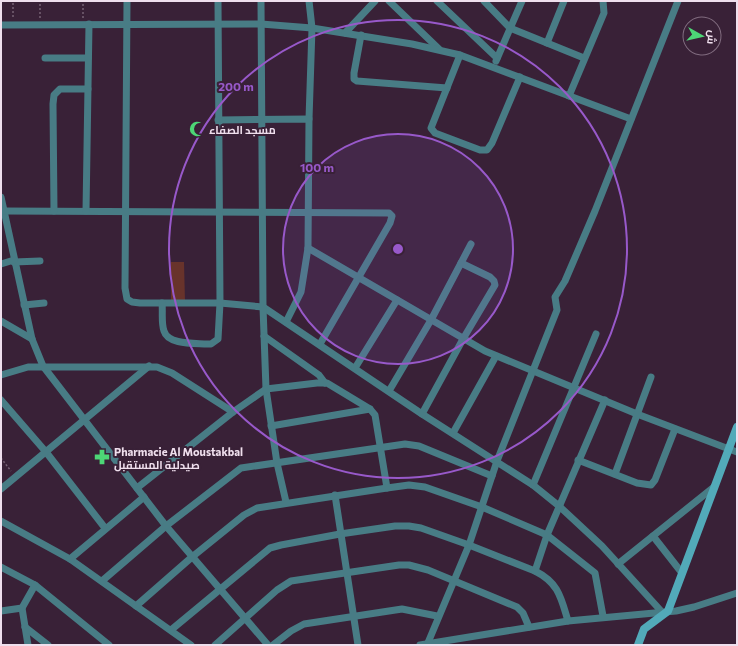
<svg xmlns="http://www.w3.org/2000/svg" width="738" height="646" font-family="Commissioner,Cairo,sans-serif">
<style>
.green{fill:#68332b}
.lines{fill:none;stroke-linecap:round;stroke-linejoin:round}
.path{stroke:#766174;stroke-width:1.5;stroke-dasharray:2 2;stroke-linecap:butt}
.street{stroke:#487c85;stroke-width:7}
.secondary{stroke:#52aab9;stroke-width:8}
.ring{fill:none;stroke:#9859ca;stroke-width:2}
.labels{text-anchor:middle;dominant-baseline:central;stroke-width:4;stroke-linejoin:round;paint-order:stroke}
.poi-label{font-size:11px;font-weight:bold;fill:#efdfed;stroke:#392137;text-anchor:start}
.centre{fill:#9859ca;stroke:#392137;stroke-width:2}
.ring-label{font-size:12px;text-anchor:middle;font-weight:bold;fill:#9859ca;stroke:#392137;stroke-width:4;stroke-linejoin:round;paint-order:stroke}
</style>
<rect width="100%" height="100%" fill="#392137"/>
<polygon class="green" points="171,262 184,262 185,302 171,302"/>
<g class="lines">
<g class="path">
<polyline points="13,17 13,1"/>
<polyline points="40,18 40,1"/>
<polyline points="83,18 83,1"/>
<polyline points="1,458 11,471"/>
</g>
<g class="street">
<polyline points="127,1 125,288 127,299 132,302 140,303 220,303 263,307 422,414 533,485 559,506 602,546 662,612"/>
<polyline points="261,1 263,307 266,389 277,463 286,502"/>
<polyline points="389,1 439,49"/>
<polyline points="437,1 497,58"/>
<polyline points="484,1 510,28 584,58"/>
<polyline points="1,25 261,24 312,28 412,44 460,55 631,119"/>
<polyline points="345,33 375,1"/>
<polyline points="361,35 354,73 354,79 357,81 447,88"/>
<polyline points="547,43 564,1"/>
<polyline points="460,55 431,128 435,133 480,150 487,150 492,143 520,77"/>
<polyline points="45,58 88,58"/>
<polyline points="496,61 522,1"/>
<polyline points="569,96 604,13 603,1"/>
<polyline points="309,119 312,28 309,1"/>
<polyline points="218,120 309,119 308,248 301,292 286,322"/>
<polyline points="1,197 32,339 43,366 166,526 268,645"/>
<polyline points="4,211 389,213 392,216 390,223 320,344"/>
<polyline points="54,211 53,104 54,95 60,89 88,89"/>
<polyline points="86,211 89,24"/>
<polyline points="308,248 485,351 637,414 737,452"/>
<polyline points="14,262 40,261"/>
<polyline points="1,264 14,260"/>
<path d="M162,303C163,312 161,323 164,331C168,345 195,343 207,344H211L218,339L220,303L218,1"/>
<polyline points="24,305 44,303"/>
<polyline points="1,321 32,339"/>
<polyline points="264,336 319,375 325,383"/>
<polyline points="355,368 397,300"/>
<polyline points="1,375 28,367 157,367 172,373 233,412"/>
<polyline points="389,391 431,320 471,244"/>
<polyline points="1,400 46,452 105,528"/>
<polyline points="422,414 463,339 495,285 494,281 490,277 461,263"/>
<polyline points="271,426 370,409"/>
<polyline points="453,433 496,356"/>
<polyline points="578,460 637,483 651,485 655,480 675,429"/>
<polyline points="615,474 651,377"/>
<polyline points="533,485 596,334"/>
<polyline points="137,488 233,412 266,389 317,383 327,383 370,409 375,415 387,488"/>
<polyline points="1,489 149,366"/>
<polyline points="335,495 358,645"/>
<polyline points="1,521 70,559 191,645"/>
<polyline points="653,536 682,573"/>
<polyline points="70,559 144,497"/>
<polyline points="618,564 714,487"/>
<polyline points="1,567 35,585 109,645"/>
<path d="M535,571C559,583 561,598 568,621"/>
<polyline points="102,581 166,526 241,468 405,444 419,446 492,476"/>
<polyline points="136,606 192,557 244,515 257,508 387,488 409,485 425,487 482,507 547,535 595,573 603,616"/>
<polyline points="22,608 28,645"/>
<polyline points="1,611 22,608 35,585"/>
<polyline points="25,627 48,645"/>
<polyline points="171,630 270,548 281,545 340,534 395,526 409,526 421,528 469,545 535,571 547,535 605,400"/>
<polyline points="215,645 277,590 291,581 399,565 409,565 428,570 517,607 523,613 529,627"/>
<polyline points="273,645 291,631 304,624 402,609 437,616"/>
<polyline points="420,645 568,621 676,611 694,607 737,593"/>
<polyline points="427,645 469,545 497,461 557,310 555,297 565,281 595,211 678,1"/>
</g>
<polyline class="secondary" points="638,645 644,629 668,611 737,427"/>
</g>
<circle cx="398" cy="249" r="115" fill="#9859ca" fill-opacity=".12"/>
<g class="ring">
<circle cx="398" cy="249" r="115"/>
<circle cx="398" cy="249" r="229"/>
</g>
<defs>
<g id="mosque-bare" transform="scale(1.2)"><path d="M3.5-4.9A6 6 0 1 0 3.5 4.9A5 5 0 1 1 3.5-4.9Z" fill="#4dd676" stroke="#392137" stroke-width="2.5" paint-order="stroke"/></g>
<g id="pharmacy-bare" transform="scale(1.2)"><path d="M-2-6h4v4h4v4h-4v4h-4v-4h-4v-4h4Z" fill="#4dd676" stroke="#392137" stroke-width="2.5" paint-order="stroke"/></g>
</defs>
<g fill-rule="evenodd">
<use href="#mosque-bare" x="197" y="129"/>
<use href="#pharmacy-bare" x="102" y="457"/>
</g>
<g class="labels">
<g class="poi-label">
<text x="209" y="129">مسجد الصفاء</text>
<text x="114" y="451">Pharmacie Al Moustakbal<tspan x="114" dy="13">صيدلية المستقبل</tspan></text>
</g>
</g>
<circle cx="398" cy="249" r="6" class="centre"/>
<g class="ring-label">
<text x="236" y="91">200 m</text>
<text x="317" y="172">100 m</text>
</g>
<rect width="738" height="646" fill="none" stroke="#efdfed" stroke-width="4"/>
<g transform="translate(702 36) rotate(98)"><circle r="19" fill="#392137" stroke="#826d80"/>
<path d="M0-3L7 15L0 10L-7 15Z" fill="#4dd676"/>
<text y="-6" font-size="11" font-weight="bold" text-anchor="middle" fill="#efdfed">ش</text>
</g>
</svg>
